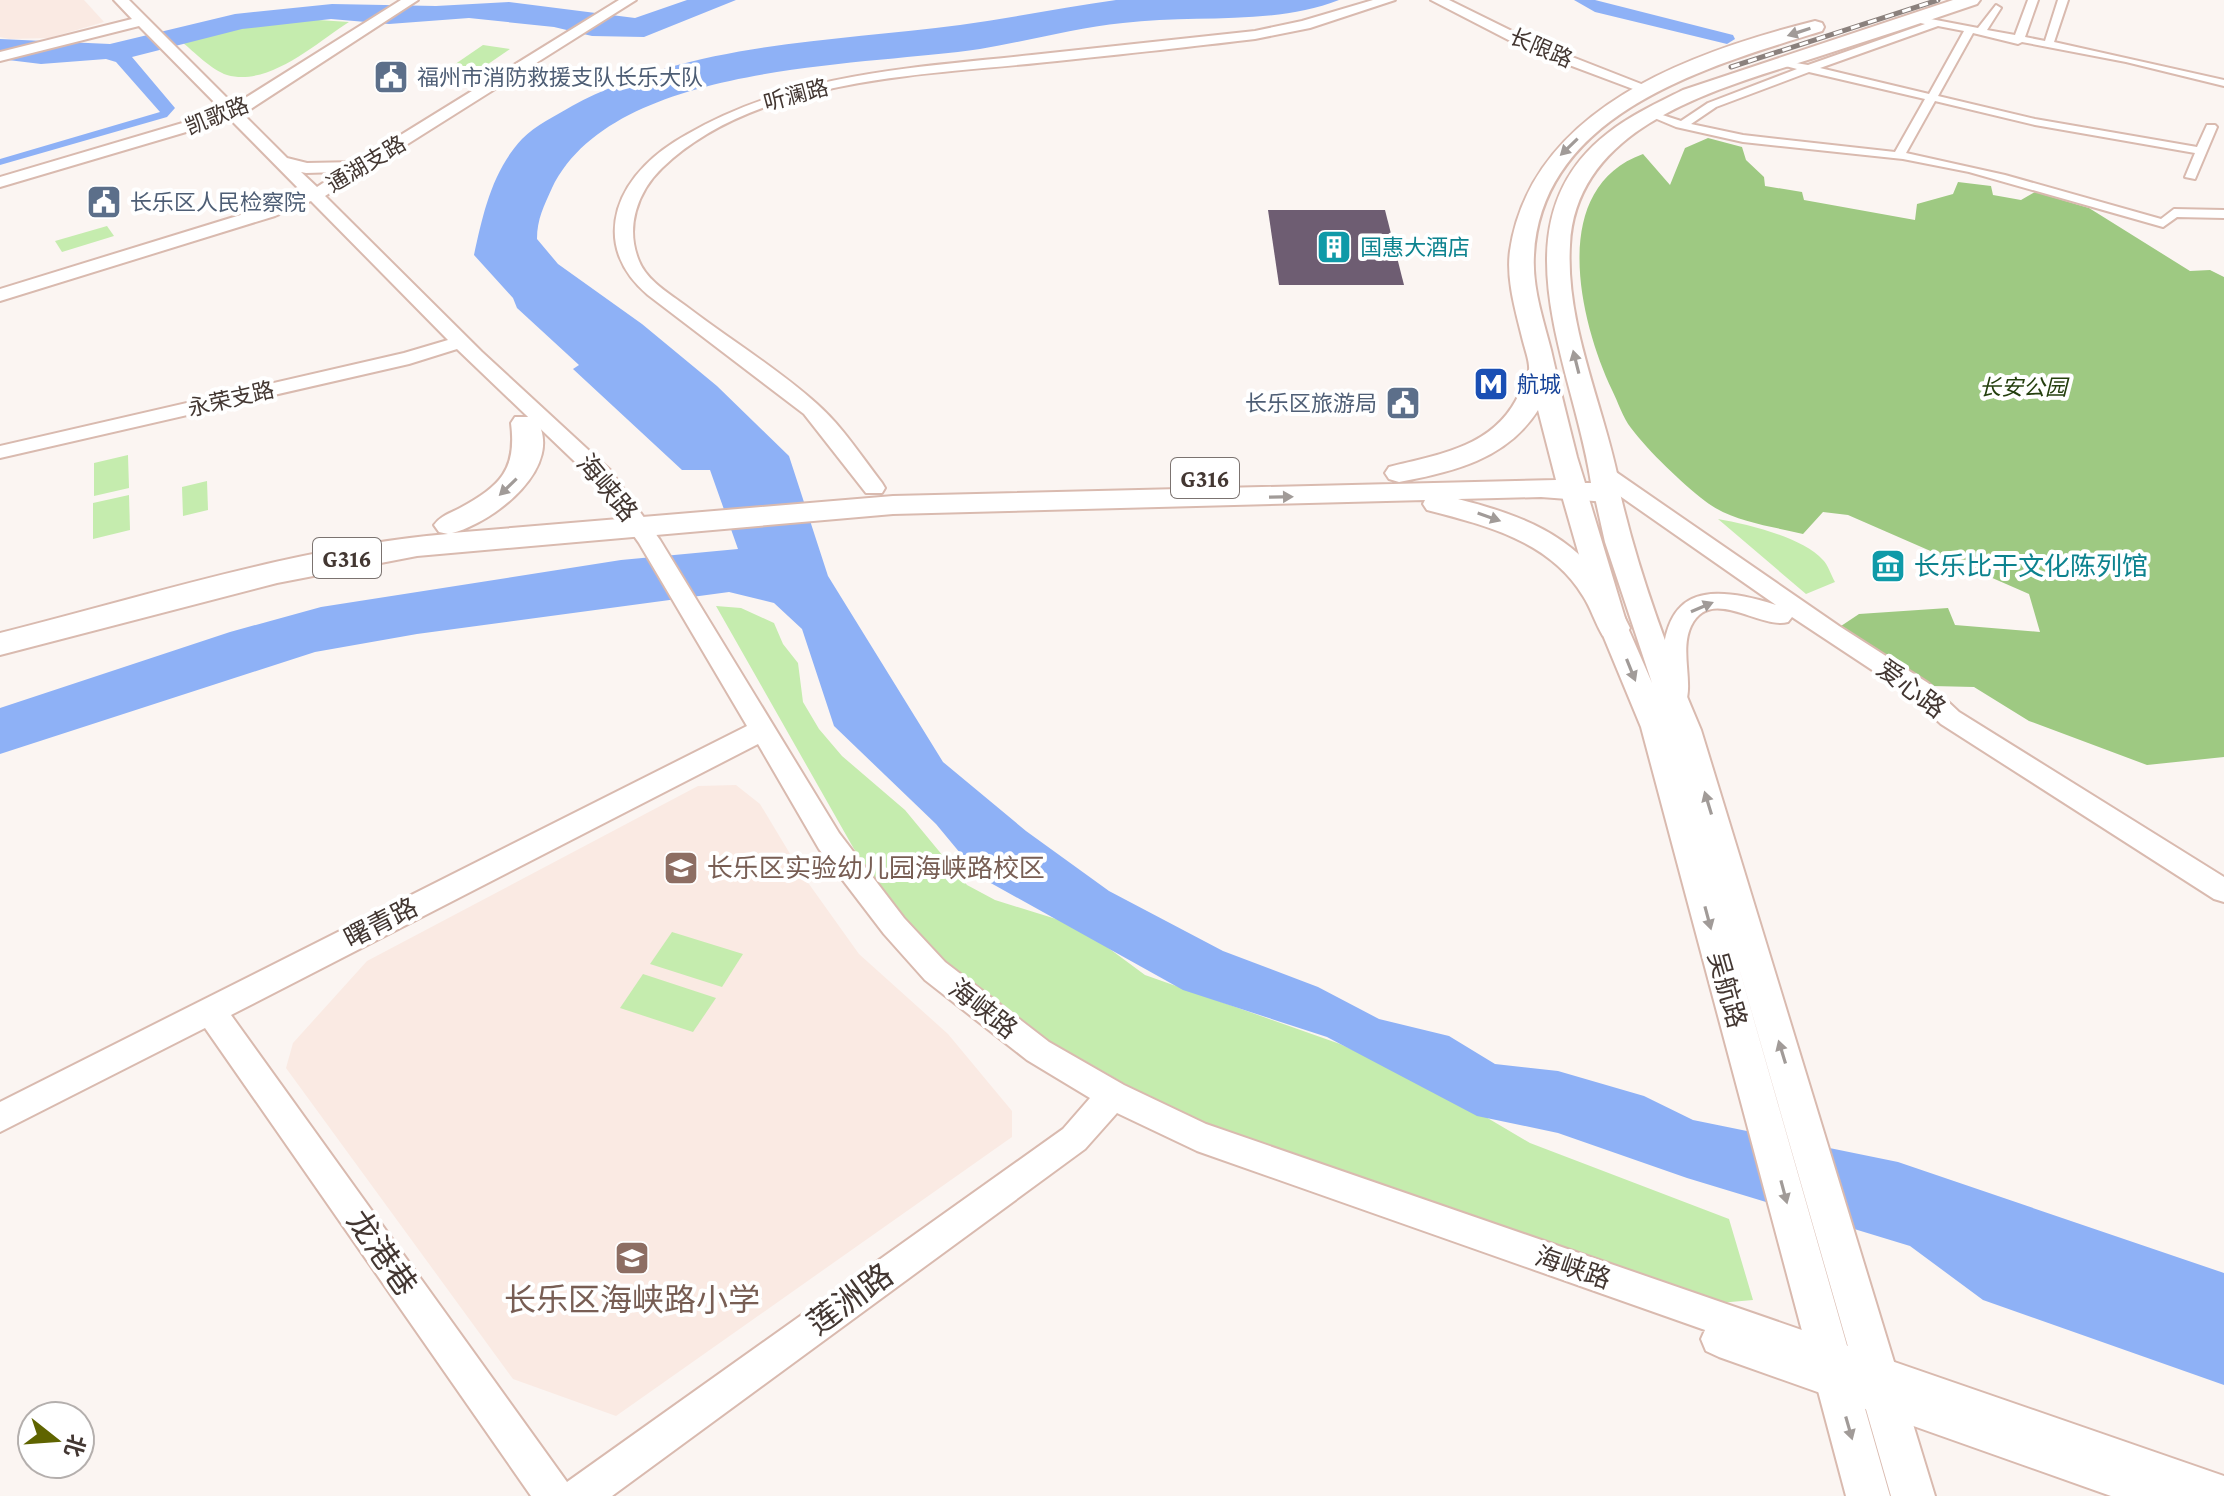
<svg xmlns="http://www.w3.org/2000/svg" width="2224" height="1496" font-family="'Crimson Pro','Noto Sans SC',serif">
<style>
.built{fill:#faeae3}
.green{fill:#c5ecae}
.forest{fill:#9ec982}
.water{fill:#8eb1f6}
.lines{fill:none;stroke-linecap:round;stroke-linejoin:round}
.river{fill:#8eb1f6;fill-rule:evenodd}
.building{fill:#6e5d72}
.street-casing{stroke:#d9baaf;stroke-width:4}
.secondary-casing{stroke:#d9baaf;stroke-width:4}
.primary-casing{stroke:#d9baaf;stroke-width:4}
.highway-casing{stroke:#d9baaf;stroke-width:4}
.street{fill:#fff;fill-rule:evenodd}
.secondary{fill:#fff;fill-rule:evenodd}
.primary{fill:#fff;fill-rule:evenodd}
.highway{fill:#fff;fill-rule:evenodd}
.rail-casing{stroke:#8b817d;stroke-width:5}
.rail{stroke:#fff;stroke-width:3;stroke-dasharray:9;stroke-linecap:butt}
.oneway{fill:#a19b98}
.labels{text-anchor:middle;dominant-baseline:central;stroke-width:8;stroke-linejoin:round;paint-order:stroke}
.far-street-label{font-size:22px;fill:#433732;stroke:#fff}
.far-service-label{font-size:22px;fill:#4e5e75;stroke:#fff;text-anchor:start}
.far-culture-label{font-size:22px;fill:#0d838f;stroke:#fff;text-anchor:start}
.far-transit-label{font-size:22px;fill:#164399;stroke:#fff;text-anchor:start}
.far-park-label{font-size:22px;font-style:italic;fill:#243f0e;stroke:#fff}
.shield{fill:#fff;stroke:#7b7370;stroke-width:2}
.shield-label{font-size:24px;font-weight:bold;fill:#433732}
.street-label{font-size:26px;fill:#433732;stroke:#fff}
.culture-label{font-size:26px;fill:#0d838f;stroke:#fff;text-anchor:start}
.education-label{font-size:26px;fill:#785e54;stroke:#fff;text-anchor:start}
.near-street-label{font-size:32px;fill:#433732;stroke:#fff}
.near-education-label{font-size:32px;fill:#785e54;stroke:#fff}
</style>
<rect width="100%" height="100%" fill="#fbf5f2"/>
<g class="built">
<polygon points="0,0 84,0 104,22 49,38 9,39 0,37"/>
<polygon points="736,785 760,804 804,877 859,954 948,1034 1012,1111 1012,1137 616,1416 513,1379 286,1068 293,1043 367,961 698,786"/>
</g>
<g class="green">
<path d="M303,19L349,22C316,43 269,87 227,75C212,70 194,52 182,42L219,32Z"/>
<polygon points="483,45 510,49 475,73 448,69"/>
<polygon points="107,226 114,236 62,252 55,241"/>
<polygon points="128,455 129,488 94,496 94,463"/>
<polygon points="207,481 208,510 183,516 182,487"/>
<polygon points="129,495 130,530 93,539 93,503"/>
<path d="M1718,519C1747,524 1802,537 1823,560C1828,565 1831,575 1835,582L1806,594Z"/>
<polygon points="716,606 741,608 774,623 783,644 798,663 803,702 819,729 842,756 905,810 967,885 995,900 1069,923 1103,944 1145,975 1340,1044 1452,1097 1530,1143 1729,1219 1753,1300 1719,1303 1189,1120 1046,1039 931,956 854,849"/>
<polygon points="672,932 743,954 722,987 650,964"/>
<polygon points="643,974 716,998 693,1032 620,1008"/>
</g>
<path class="forest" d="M1708,138L1742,147L1746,160L1764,177L1765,186L1802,192L1804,200L1915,220L1917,204L1953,194L1958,182L1991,186L1993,195L2021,200L2035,192L2089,208L2190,271L2210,270L2224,277V757L2147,765L2029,721L1974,687L1932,686L1838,628L1859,614L1948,608L1955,625L2040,632L2029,594L1848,515L1823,512L1803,534C1771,526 1732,522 1705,501C1682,483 1649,452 1631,428C1623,418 1618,402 1612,390C1579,320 1548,188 1643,154L1670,185L1685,148Z"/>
<g class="water">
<polygon points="687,0 736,0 644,37 592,36 554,27 469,18 389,24 331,19 242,29 132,57 175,108 167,117 0,165 0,159 160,112 116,62 106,59 41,64 0,59 0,39 110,44 235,14 332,4 436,6 509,2 635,18"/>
<path d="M1116,0H1339C1272,26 1193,14 1123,23C1075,28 1028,41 980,49C859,67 613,62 552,188C544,206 537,219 537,239L558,264L642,324L717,386L789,456L828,576L943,762L1026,831L1109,891L1223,951L1318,987L1379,1019L1449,1036L1495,1064L1558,1071L1644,1096L1693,1120L1898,1162L2224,1273V1385L1983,1300L1910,1246L1687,1178L1558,1133L1477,1116L1327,1037L1183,990L980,877L936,824L834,726L802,629L774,603L729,592L417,634L315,652L0,754V708L230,632L321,607L621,560L738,549L710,470H682L573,369L579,365L517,308L513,298L474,255C483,214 492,171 522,139C536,125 555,116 572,106C691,42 830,42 960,25C1012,18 1064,7 1116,0Z"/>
</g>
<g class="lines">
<polygon class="river" points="1574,0 1595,0 1733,35 1735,39 1727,44 1595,12"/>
</g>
<polygon class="building" points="1268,210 1385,210 1404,285 1279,285"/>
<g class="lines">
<g class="street-casing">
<path id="street" d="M2028,0H2038L2025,37L2045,41L2058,0H2068L2054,42L2224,80V86L2126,62L2022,42L2018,44L1973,33L1938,96L2035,119L2197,147L2207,125H2215L2217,127L2195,179L2185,177L2195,153L2035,125L1935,101L1906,153L2005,175L2161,219L2174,209L2224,210V218L2177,217L2163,227L1969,172L1903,159L1743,142L1676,127L1645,114L1650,111L1681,121L1708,103L1797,69L1778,64V60L1808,65L1925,24L1911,21L1910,19L1915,16L1978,28L1996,5L2001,8L1987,30L2015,35ZM1938,26L1964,31L1929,94L1820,68ZM1809,72L1925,99L1895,152L1743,135L1691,124L1716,107Z"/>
</g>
<g class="secondary-casing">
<g id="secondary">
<path d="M114,0H129L234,105L401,0H418L243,114L287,158L307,163L357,162L619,0H636L325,196L482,352L610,470L660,540L839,833L904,918L945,962L1049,1042L1124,1085L1206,1124L2224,1476V1496H2111L1719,1357L1706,1351L1701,1339L1705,1330L1197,1151L1117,1113L1085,1149L612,1496H531L205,1028L0,1132V1102L747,726L639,543L594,480L457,349L409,364L0,458V446L404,353L448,340L311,201L275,216L0,301V289L263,208L303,193L230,119L0,187V177L223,111L139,26L0,61V52L132,19ZM301,172L306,173L340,172L317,187ZM758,744L819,849L884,934L925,980L1027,1060L1090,1098L1063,1129L567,1482L231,1015Z"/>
<path d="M1373,0H1395L1310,28L1255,39C1189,47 1123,54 1057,61C931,75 759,75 662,168C637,192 625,228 639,261C647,281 670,294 686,306C729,339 777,368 817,404C843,427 861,456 882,483L885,488L882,493H866L804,414L648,295C622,273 608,244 618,209C628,176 657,151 686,135C791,73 913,68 1032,55C1106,47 1181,39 1255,31L1302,21Z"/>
<polygon points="1431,0 1449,0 1534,42 1654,89 1646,94 1641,92 1524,48"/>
<path d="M1605,468L1613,470L1839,626L1928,683L1959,712L2224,877V902L2214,899L1941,724L1910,695L1792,617L1788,622C1760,630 1711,585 1691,626C1679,651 1695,687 1684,706L1675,709L1666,706L1662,700C1658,608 1679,574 1776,605L1597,480L1594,475L1597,470Z"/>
</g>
</g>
<g class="primary-casing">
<path id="primary" d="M1573,481L1582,484L1586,489L1628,628L1652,683L1605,542L1594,493L1598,487H1616L1620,493C1639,575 1668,653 1701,730L1935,1496H1891L1735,954L1890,1496H1846L1641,727L1600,628L1560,489L1564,484Z"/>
</g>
<g class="highway-casing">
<path id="highway" d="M1953,0H1980L1977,4C1924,22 1870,40 1817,57C1722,88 1576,123 1570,245C1565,329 1607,412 1621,493L1617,499L1607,502L1541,497L1458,499C1544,521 1591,545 1630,628L1625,636L1614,639L1603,636C1595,623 1591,608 1583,596C1550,541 1485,525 1427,510L1423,504L1425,500L893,514L417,556L277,583L0,655V633C143,597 301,546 448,534L439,532L434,525C440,516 451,513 460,508C500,486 517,470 511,423L515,417H535C568,466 493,523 452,533L893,496L1556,480L1538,410C1507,459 1453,472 1399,482L1389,479L1385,473L1389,467C1440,454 1496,447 1520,392C1523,386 1528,377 1529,370C1530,362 1525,349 1523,341C1516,312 1506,280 1510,251C1531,108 1692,52 1815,21L1822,23L1824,27L1822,31C1709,66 1542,112 1534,255C1532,287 1543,319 1551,350C1559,386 1568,421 1577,457L1585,483H1591C1574,367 1492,223 1608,133C1631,115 1657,103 1683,90Z"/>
</g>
<use href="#street" class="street"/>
<use href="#secondary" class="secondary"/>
<use href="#primary" class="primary"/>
<use href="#highway" class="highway"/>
<g class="rail-casing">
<polyline id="rail" points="1731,67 1938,0"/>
</g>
<use href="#rail" class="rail"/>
</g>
<defs><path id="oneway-solid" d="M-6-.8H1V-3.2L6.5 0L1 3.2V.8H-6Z" transform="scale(2)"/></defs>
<g class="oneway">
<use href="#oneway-solid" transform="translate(1799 32) rotate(162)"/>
<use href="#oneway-solid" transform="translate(1569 147) rotate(136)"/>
<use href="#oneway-solid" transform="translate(1576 362) rotate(-104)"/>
<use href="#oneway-solid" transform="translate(508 487) rotate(136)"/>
<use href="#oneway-solid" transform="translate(1281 497) rotate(-1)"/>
<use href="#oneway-solid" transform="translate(1489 517) rotate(19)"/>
<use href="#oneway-solid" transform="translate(1702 607) rotate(-23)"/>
<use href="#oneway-solid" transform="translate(1631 670) rotate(68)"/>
<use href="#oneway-solid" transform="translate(1708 803) rotate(-107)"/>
<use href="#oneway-solid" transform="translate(1708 918) rotate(75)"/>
<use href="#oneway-solid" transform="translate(1782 1052) rotate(-107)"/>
<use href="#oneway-solid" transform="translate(1784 1192) rotate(75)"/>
<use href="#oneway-solid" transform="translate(1849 1428) rotate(74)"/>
</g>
<defs>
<g id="civic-square" transform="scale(1.8)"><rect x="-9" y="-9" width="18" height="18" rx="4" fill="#5c6f8a" stroke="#fff"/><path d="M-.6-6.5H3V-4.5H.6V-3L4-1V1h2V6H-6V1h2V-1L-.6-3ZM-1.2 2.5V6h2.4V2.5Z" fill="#fff"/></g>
<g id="building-square" transform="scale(1.8)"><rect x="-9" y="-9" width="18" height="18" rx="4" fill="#0f9aa8" stroke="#fff"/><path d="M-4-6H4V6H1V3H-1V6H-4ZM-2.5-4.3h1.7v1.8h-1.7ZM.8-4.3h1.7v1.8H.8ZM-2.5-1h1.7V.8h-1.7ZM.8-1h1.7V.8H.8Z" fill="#fff"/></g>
<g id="metro-square" transform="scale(1.8)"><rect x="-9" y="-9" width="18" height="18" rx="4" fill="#1a4fb4" stroke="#fff"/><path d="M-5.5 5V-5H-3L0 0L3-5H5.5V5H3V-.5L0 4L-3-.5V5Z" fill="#fff"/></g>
<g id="museum-square" transform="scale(1.8)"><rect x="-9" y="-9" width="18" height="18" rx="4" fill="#0f9aa8" stroke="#fff"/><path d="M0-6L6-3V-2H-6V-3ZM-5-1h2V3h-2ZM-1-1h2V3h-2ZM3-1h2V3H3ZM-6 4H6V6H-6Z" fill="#fff"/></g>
<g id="school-square" transform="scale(1.8)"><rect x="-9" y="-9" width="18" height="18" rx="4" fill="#8d6e63" stroke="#fff"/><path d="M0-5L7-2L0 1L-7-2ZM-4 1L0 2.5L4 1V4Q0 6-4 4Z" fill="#fff"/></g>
</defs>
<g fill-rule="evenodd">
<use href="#civic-square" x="391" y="77"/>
<use href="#civic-square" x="104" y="202"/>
<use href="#building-square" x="1334" y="247"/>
<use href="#metro-square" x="1491" y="384"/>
<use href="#civic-square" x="1403" y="403"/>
<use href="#museum-square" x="1888" y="566"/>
<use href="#school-square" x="681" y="868"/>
<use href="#school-square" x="632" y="1258"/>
</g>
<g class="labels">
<g class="far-street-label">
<text transform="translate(1541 48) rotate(23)">长限路</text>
<text transform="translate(796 95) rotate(-15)">听澜路</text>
<text transform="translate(217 116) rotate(-22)">凯歌路</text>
<text transform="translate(366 164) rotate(-31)">通湖支路</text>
<text transform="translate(231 399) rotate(-13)">永荣支路</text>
</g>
<g class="far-service-label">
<text x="417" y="77">福州市消防救援支队长乐大队</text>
<text x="130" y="202">长乐区人民检察院</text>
<text x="1377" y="403" text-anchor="end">长乐区旅游局</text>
</g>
<g class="far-culture-label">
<text x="1360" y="247">国惠大酒店</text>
</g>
<g class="far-transit-label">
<text x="1517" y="384">航城</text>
</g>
<g class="far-park-label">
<text x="2023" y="387">长安公园</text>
</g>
<g class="shield">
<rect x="1171" y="458" width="68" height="40" rx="6"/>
<rect x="313" y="538" width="68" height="40" rx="6"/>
</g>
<g class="shield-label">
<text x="1205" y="478">G316</text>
<text x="347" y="558">G316</text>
</g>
<g class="street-label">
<text transform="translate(607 488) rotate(50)">海峡路</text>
<text transform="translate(1911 689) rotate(37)">爱心路</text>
<text transform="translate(381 923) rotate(-27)">曙青路</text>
<text transform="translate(1727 990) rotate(74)">吴航路</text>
<text transform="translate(983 1009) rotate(38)">海峡路</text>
<text transform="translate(1573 1268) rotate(19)">海峡路</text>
</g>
<g class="culture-label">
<text x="1914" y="566">长乐比干文化陈列馆</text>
</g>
<g class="education-label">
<text x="707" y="868">长乐区实验幼儿园海峡路校区</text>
</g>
<g class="near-street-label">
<text transform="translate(382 1253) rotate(55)">龙港巷</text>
<text transform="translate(850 1299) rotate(-36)">莲洲路</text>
</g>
<g class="near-education-label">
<text x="632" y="1300">长乐区海峡路小学</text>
</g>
</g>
<g transform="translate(56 1440) rotate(107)"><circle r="38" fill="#ffffff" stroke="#b4afad" stroke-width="2"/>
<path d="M0-6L14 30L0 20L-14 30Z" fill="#5f6400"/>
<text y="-12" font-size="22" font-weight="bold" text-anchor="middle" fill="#433732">北</text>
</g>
</svg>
